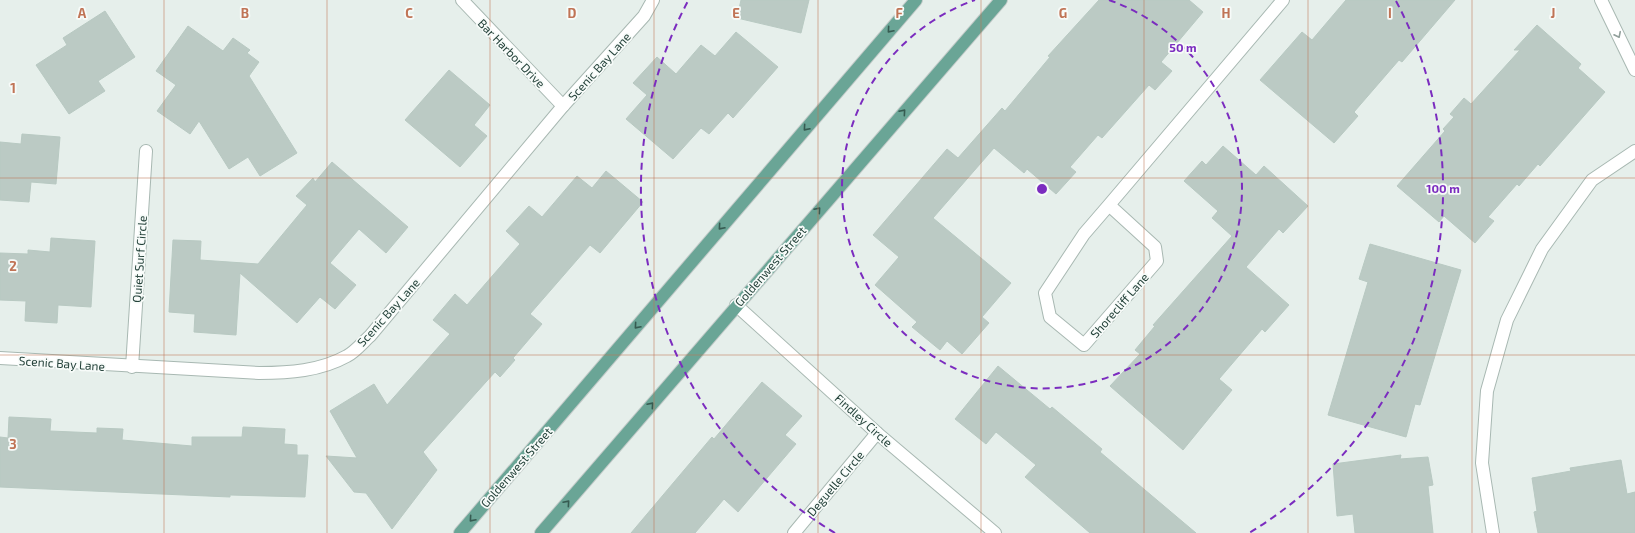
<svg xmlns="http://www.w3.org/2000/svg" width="1635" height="533" font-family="'Exo 2',sans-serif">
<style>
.building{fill:#bbcac4;stroke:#b8c9c2}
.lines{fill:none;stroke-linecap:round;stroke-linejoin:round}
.minor-casing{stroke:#a8b8b2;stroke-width:14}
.major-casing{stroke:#c2cac8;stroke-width:14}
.minor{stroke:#fff;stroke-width:12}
.major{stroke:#6aa596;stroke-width:12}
.oneway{stroke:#365b51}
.oneway2{stroke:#92a09c}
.grid{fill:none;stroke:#c07456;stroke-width:1;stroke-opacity:0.55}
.ring{fill:none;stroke:#7b2cbf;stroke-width:2;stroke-dasharray:7 5}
.labels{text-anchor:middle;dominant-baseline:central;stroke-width:3.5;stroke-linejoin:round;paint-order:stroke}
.street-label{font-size:12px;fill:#24423a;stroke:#f7fbf9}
.grid-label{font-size:13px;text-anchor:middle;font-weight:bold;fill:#c07456;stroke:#f7fbf9;stroke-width:3.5;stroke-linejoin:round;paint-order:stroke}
.centre{fill:#7b2cbf;stroke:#f7fbf9;stroke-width:2}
.ring-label{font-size:12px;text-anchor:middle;font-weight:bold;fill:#7b2cbf;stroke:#f7fbf9;stroke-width:3.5;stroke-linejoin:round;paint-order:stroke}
</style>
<rect width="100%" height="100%" fill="#e6efeb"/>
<g class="building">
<polygon points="741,0 809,0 801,33 737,18"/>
<polygon points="1099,0 1189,0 1203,12 1161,62 1172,71 1155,90 1149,85 1102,138 1098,135 1070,167 1076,172 1056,194 1027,169 1024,173 994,148 933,218 1011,283 982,317 989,323 962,354 947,341 940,350 912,327 917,322 875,285 899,257 873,235 947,149 958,158 1002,108 1005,111 1050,57 1048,56"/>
<polygon points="1346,0 1455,0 1402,62 1399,60 1354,112 1358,116 1334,143 1260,80 1302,32 1312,40"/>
<polygon points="105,11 135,57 98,81 105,91 69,114 36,65 67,45 63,38"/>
<polygon points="1537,25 1581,64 1578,68 1605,92 1540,166 1538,164 1519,186 1517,184 1488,217 1494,221 1475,243 1444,216 1439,222 1397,186 1445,131 1443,129 1454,117 1450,114 1464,98 1471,104 1520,50 1514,50"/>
<polygon points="188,26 223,51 233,38 250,50 247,53 259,62 249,76 297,153 260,176 248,157 229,169 199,121 190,134 157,111 176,85 156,71"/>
<polygon points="736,32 778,67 733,118 728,113 709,134 701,128 673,159 626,119 647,95 633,83 657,57 676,74 701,45 715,56"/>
<polygon points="449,70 490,105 474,125 487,136 460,167 405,120"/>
<polygon points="22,134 60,137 56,184 31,182 29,202 0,200 0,142 21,144"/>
<polygon points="1223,146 1256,175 1264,166 1308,206 1283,233 1279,229 1246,267 1289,305 1265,332 1262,329 1219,379 1232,390 1183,450 1110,386 1140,354 1135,350 1155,326 1153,325 1232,236 1212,218 1218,211 1184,181 1202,161 1206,165"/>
<polygon points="332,162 408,227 386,253 359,229 330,263 356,285 335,309 320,297 297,323 240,273 236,335 194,332 195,314 169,312 173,240 201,241 200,260 258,264 307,205 296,196 313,178 315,182"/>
<polygon points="606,171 643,202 600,253 590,245 530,314 542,324 513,358 515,360 500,377 495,372 423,452 437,470 392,529 366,493 354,492 326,456 357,458 330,411 374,384 387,405 450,334 433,320 455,294 467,305 520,244 506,231 529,206 542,217 577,176 592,188"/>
<polygon points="51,238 95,241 91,307 58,305 57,323 25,321 26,301 0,300 0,253 28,254 28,250 50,252"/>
<polygon points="1370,244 1461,270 1420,405 1415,404 1406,437 1328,415 1368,282 1359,279"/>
<polygon points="998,366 1050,409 1052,407 1102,449 1100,452 1196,533 1090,533 1025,477 1036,465 996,432 986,444 955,419"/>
<polygon points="762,382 802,416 785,435 796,444 738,512 724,499 695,533 631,533 712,437 714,439"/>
<polygon points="9,417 51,419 50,431 97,433 97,428 123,429 122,440 192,446 192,437 242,437 243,427 285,429 284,444 297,445 297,455 308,455 305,497 230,495 230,497 0,487 0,437 8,438"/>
<polygon points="1401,455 1400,459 1428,457 1433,485 1428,486 1433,533 1355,533 1353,514 1337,516 1333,464"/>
<polygon points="1621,460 1627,494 1635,492 1635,533 1538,533 1534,512 1537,511 1532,478 1571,471 1570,468"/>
</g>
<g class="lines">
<g class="minor-casing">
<g id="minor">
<polyline points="462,0 563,106"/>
<polyline points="1601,0 1635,70"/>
<polyline points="1109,205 1155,247 1157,261 1084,345 1050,317 1045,293 1084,234 1109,205 1283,0"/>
<polyline points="736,305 877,433 995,533"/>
<path d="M0,358L259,373C289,373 320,371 347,356C355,352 363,342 370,336L563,106L644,16L653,0"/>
<polyline points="132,367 146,151"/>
<polyline points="794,533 877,433"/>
<polyline points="1493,533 1482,463 1487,391 1507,320 1542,249 1592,180 1635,151"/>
</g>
</g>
<g class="major-casing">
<g id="major">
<polyline points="460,533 916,0"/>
<polyline points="541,533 1001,0"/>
</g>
</g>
<use href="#minor" class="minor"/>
<use href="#major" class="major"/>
</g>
<defs><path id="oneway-chevron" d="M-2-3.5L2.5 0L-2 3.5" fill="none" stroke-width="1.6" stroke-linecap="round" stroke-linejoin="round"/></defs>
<g class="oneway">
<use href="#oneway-chevron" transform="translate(890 30) rotate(131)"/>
<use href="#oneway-chevron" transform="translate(903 112) rotate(-49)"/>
<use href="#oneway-chevron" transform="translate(806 128) rotate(131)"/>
<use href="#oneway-chevron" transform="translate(818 210) rotate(-49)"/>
<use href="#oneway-chevron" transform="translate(721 227) rotate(131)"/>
<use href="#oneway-chevron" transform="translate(637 326) rotate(131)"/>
<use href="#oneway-chevron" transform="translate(651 405) rotate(-49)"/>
<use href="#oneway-chevron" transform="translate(567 503) rotate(-49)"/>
<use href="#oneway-chevron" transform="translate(472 519) rotate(131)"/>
</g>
<use class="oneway2" href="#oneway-chevron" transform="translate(1618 35) rotate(64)"/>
<path class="grid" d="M164,0V533M327,0V533M490,0V533M654,0V533M818,0V533M981,0V533M1144,0V533M1308,0V533M1472,0V533M0,178H1635M0,355H1635"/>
<g class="ring">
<path d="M1109 0A200 200 0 1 1 975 0"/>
<path d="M835 533A401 401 0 0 1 688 1M1396 1A401 401 0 0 1 1249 533"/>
</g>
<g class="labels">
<g class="street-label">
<text transform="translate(512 53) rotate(46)">Bar Harbor Drive</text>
<text transform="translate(599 66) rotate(-48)">Scenic Bay Lane</text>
<text transform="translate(139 259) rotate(-86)">Quiet Surf Circle</text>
<text transform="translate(770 266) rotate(-49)">Goldenwest Street</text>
<text transform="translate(1119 305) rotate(-49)">Shorecliff Lane</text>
<text transform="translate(388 312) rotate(-48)">Scenic Bay Lane</text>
<text transform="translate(62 363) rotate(4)">Scenic Bay Lane</text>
<text transform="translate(864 420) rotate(42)">Findley Circle</text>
<text transform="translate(516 467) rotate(-49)">Goldenwest Street</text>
<text transform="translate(835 483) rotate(-50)">Deguelle Circle</text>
</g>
</g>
<g class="grid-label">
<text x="82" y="18">A</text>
<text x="245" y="18">B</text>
<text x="409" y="18">C</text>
<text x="572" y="18">D</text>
<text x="736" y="18">E</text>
<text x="899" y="18">F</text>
<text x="1063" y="18">G</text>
<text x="1226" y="18">H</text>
<text x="1390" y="18">I</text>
<text x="1553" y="18">J</text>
<text x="13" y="93">1</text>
<text x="13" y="271">2</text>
<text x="13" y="449">3</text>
</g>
<circle cx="1042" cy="189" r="6" class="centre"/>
<g class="ring-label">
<text x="1183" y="52">50 m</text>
<text x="1443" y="193">100 m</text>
</g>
</svg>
